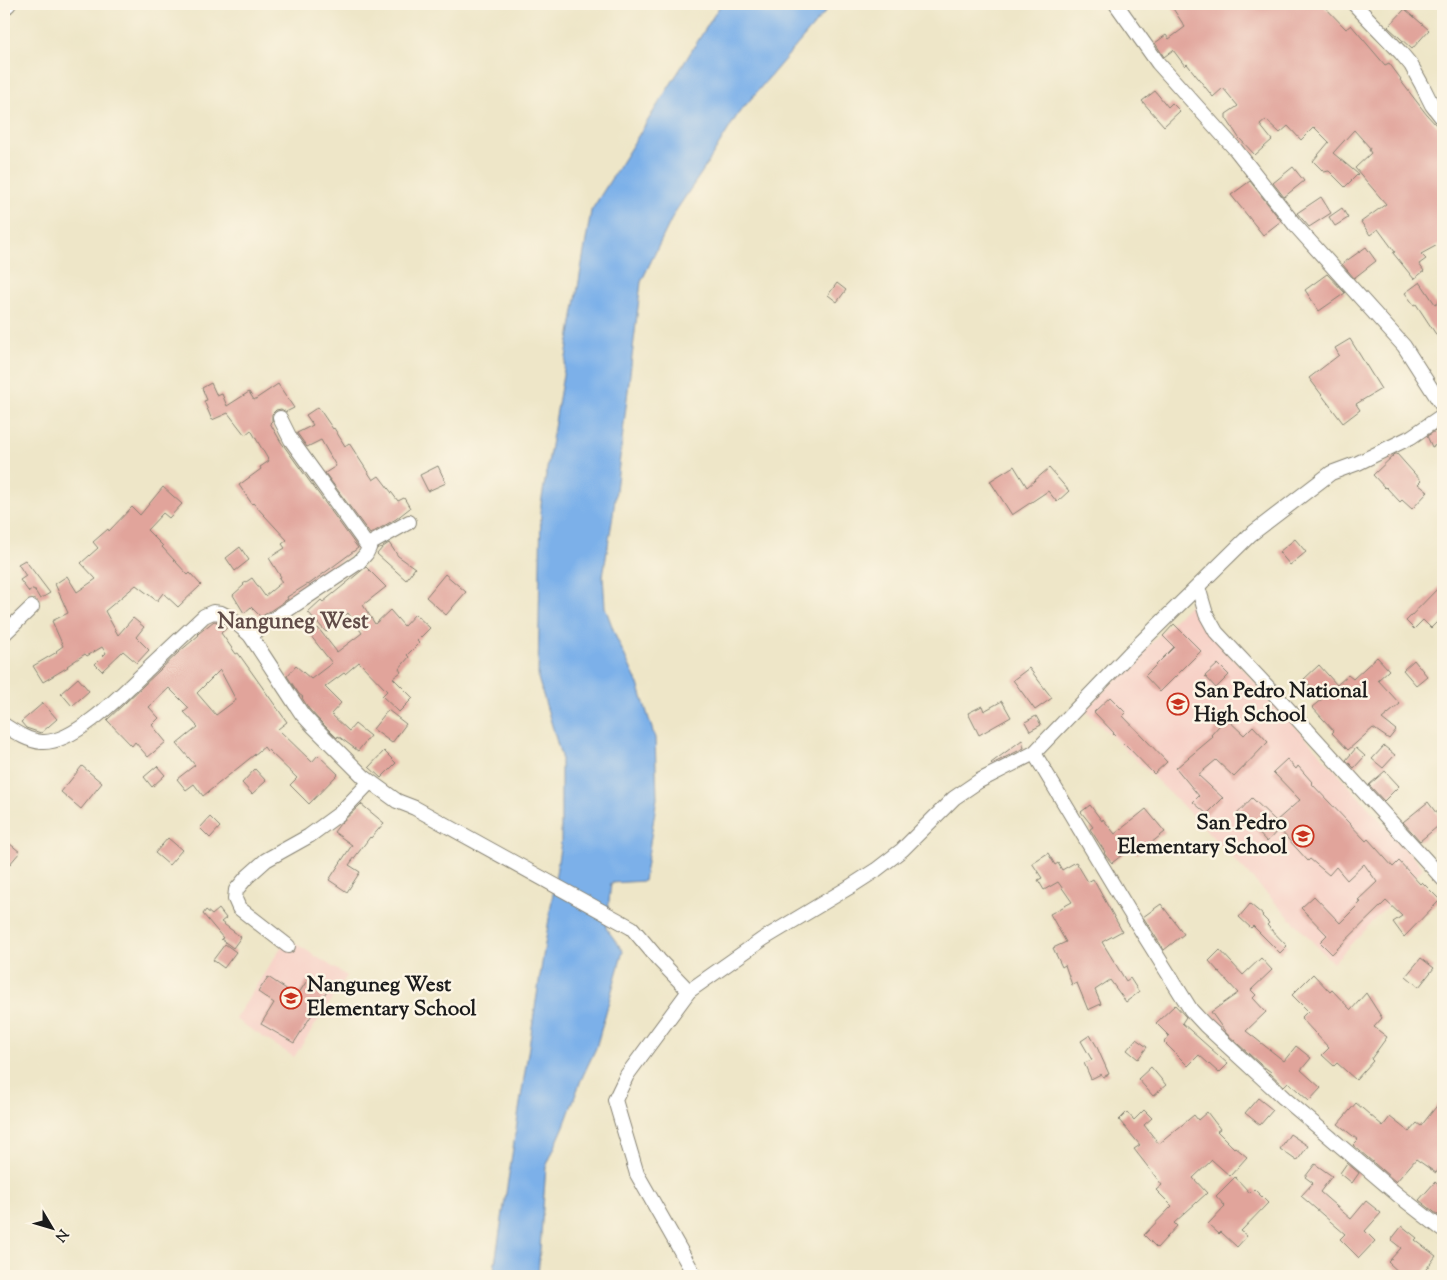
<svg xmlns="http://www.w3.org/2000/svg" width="1447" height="1280" font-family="'Sorts Mill Goudy',serif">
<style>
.built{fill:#f7d1c7}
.water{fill:#7bb0e9;stroke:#4c6682}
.building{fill:#e1a49b;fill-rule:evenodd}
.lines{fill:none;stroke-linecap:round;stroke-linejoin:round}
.minor-casing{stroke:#858172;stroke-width:16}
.minor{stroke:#fff;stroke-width:14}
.labels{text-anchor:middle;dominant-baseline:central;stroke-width:5;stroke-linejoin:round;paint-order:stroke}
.poi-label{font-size:21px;font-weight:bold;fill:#1c1c1c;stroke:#fcf5e5;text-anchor:start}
.neighbourhood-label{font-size:22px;font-weight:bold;fill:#614c48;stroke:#fcf5e5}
</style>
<rect width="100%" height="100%" fill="#fcf5e5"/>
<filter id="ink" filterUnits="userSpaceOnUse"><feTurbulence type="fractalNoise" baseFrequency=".02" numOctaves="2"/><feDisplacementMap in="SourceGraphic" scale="10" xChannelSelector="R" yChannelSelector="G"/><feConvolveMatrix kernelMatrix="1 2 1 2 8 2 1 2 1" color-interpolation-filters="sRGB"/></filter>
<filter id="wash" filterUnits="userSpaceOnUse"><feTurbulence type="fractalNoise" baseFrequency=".0096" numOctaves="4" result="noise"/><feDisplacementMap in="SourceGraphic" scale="20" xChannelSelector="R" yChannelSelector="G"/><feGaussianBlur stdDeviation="1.12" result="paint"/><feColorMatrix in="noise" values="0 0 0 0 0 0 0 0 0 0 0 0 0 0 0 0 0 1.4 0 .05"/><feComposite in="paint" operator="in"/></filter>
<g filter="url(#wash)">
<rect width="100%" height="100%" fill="#eee6c8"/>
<g class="built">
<polygon points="1193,601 1200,624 1270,698 1423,868 1333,963 1182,805 1085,710"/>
<polygon points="287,938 347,976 294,1057 235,1019"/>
</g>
<polygon class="water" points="721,4 832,4 738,114 704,169 675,212 641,282 613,515 603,576 605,607 616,637 638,684 655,738 657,798 644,881 611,883 606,928 623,951 596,1048 581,1080 564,1126 546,1167 538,1276 493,1276 561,842 561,756 538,678 541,504 591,211"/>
<g id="blocks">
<g class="building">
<polygon points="1170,4 1322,4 1346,29 1351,25 1385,65 1389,63 1401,79 1400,80 1427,115 1436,125 1443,128 1443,242 1421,254 1426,259 1419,264 1424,271 1414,279 1393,253 1395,252 1378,229 1370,235 1361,222 1386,204 1355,168 1371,153 1369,150 1370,148 1354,130 1333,153 1358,174 1345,187 1329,171 1324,172 1313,161 1329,142 1314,127 1301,140 1288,126 1280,133 1266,120 1260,125 1272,140 1255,155 1239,138 1226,118 1226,114 1238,106 1223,88 1213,97 1187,64 1185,66 1173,50 1164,57 1155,43 1166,35 1169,39 1185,27"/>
<polygon points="1405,9 1429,30 1412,49 1388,27"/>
<polygon points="1155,91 1168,107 1172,103 1180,111 1164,126 1142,101"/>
<polygon points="1293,167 1304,181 1284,197 1273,183"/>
<polygon points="1250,181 1281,221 1263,235 1231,195"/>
<polygon points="1321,197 1331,213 1309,227 1297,213"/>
<polygon points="1342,208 1348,218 1335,226 1329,217"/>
<polygon points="1366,247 1376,261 1354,278 1342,264"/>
<polygon points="1327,274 1345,293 1319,311 1305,290"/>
<polygon points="1420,282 1435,304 1443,299 1443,345 1416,304 1414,305 1405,293"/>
<polygon points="837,283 846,290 837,302 828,295"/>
<polygon points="1350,339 1381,389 1356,404 1360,410 1343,423 1309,378 1339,355 1335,348"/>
<polygon points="211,383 217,396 222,394 227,406 249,392 254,400 278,384 294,408 286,412 281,409 276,410 272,414 272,421 270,423 281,442 358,548 308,585 308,584 287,597 288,599 261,617 251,607 244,613 233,595 244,585 243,584 252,578 265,596 282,582 279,578 281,577 269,558 285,548 282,544 287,540 253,503 252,504 239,485 261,469 260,467 269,461 251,430 245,435 228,413 212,420 204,401 207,400 202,388"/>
<polygon points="318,407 333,429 334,428 345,446 349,443 373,480 379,476 398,501 404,498 410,508 396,519 370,534 325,473 336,466 321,440 307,447 297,433 313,425 306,415"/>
<polygon points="1437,430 1443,442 1432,447 1427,436"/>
<polygon points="1395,454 1397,454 1421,481 1418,484 1428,492 1412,509 1402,500 1400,502 1386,487 1385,488 1373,475"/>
<polygon points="438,466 446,483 428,491 420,475"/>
<polygon points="1014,466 1027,487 1049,468 1069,491 1057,502 1048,491 1012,515 990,481"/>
<polygon points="163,487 182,504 169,518 163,513 147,530 163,546 162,547 188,575 190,573 201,585 178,607 163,593 157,601 136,585 105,611 118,635 133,618 144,627 136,637 149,650 137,663 123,651 102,671 95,664 106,653 102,647 87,656 85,654 67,666 68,667 43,682 33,666 57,652 56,651 63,646 52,621 68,613 55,584 67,576 77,592 96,579 81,563 98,548 93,542 108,529 109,531 132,507 140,515"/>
<polygon points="1295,539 1306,552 1290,565 1279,552"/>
<polygon points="389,543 398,556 415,568 406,580 377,554 383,547"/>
<polygon points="240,547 249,560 235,571 226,558"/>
<polygon points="25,560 50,593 40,599 34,589 29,592 20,580 26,576 18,564"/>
<polygon points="366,567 386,587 363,605 375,624 390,610 404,626 415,614 430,628 417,641 419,643 407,655 409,657 399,669 401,672 393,678 413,698 399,712 382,696 387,691 359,662 345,674 344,673 325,687 341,703 331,714 349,731 355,724 370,736 358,751 338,736 337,738 319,720 309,709 302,698 303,697 299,694 287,676 296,666 311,679 332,663 310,635 318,628 337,652 362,633 348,613 326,632 308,612 321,600 323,602"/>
<polygon points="445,574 466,592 446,615 426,597"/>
<polygon points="1443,583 1443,616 1431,628 1423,620 1414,629 1406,621"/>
<path d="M214,621L218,622L228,627L221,633L236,654L238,653L287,722L278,729L312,762L318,755L338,774L309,804L290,785L297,778L268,750L267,751L264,747L203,796L194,784L186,790L177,779L195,765L177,744L198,727L184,712L189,708L169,688L149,707L159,718L152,725L166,742L148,757L135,742L132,746L107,720L179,652L199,635L198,634L199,633ZM220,670L236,700L216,715L197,693Z"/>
<polygon points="1174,624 1201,651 1160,692 1145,676 1174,647 1163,636"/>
<polygon points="1377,657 1389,670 1378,680 1400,704 1382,719 1396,730 1389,739 1373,728 1348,750 1332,733 1334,731 1312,707 1322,699 1304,679 1319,665 1337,685 1348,675 1353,679"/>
<polygon points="1414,660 1427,676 1416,685 1403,670"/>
<polygon points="1218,664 1229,675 1216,688 1205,676"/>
<polygon points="1029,668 1052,698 1035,710 1013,680"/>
<polygon points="78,678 89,691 72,706 61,693"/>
<polygon points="1110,697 1126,713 1123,716 1167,762 1154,774 1126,745 1125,746 1113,734 1114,733 1094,712"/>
<polygon points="1002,701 1011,717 979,735 968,713 982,706 984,711"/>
<polygon points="43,703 57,719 41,733 26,728 21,722"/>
<polygon points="388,710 406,724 392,743 373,729"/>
<polygon points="1036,716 1041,725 1030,731 1025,722"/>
<polygon points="1226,718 1244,735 1253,726 1268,742 1234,777 1216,760 1198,775 1223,798 1207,814 1193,802 1199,796 1176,768 1213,737 1211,735"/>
<polygon points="1022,740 1024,748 992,764 991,763"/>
<polygon points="1384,746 1395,755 1383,768 1372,759"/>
<polygon points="1356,748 1365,756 1354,768 1346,760"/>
<polygon points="384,751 396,763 381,778 369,767"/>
<polygon points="1287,759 1296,769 1298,766 1312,782 1311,783 1366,841 1368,839 1393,867 1399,861 1420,884 1422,882 1440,900 1404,937 1393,922 1402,916 1386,901 1332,954 1320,942 1327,935 1301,908 1314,896 1340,923 1361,902 1358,900 1377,882 1364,864 1347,880 1336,867 1329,875 1310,859 1308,861 1279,829 1267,842 1253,827 1250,829 1236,815 1252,798 1276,821 1300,800 1273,772"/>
<polygon points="82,766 102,783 81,809 61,792"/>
<polygon points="157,766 165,775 152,787 144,777"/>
<polygon points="255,769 266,781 252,794 242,783"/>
<polygon points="1385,771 1399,786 1384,801 1369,785"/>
<polygon points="1428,802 1443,822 1420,841 1403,822"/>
<polygon points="361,804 384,823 371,838 370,837 349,865 360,872 347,892 329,880 352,845 334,832 340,824"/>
<polygon points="1090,805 1102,821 1103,819 1115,834 1146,809 1165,832 1137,854 1132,847 1112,863 1106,856 1104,853 1105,852 1090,829 1093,827 1081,812"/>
<polygon points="210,817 220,827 210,838 200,828"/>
<polygon points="168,838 182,850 169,865 155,853"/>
<polygon points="4,839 20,852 4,871"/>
<polygon points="1048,853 1055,865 1058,863 1062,870 1076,862 1088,882 1093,879 1122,931 1102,942 1126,981 1130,978 1139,992 1126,1002 1110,980 1095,990 1101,1004 1088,1010 1077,983 1072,985 1065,965 1062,967 1053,948 1066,942 1050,914 1072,902 1058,882 1044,890 1038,880 1042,878 1032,863"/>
<polygon points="1161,904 1184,934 1164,950 1143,917"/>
<polygon points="1250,904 1263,915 1262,916 1269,923 1267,925 1287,946 1280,953 1253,926 1251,928 1239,917"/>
<polygon points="219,909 226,918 221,922 241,937 233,948 221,939 223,938 203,914 206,910 212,915"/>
<polygon points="225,944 236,952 224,968 213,960"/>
<polygon points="1220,950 1243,975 1261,958 1272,970 1251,990 1256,995 1253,998 1266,1012 1246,1031 1284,1061 1296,1046 1311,1058 1301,1070 1321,1088 1309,1101 1288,1082 1284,1086 1270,1073 1271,1072 1260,1064 1226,1033 1211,1012 1238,993 1209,961"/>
<polygon points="1421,958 1434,968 1419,987 1406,976"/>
<polygon points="1313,974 1330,992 1332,990 1351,1010 1366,993 1382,1018 1374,1027 1387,1037 1371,1059 1373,1061 1356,1080 1337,1063 1334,1066 1322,1055 1329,1048 1301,1018 1308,1011 1292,995"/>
<polygon points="310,976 328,989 294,1043 261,1024 274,1003 258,992 268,977 297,996"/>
<polygon points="1175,1005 1186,1017 1182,1023 1228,1064 1219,1073 1199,1055 1188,1066 1164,1042 1169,1036 1156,1023"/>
<polygon points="1090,1035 1096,1045 1109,1074 1103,1077 1101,1074 1091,1079 1084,1063 1092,1060 1081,1041"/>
<polygon points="1136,1039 1147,1047 1138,1059 1127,1050"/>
<polygon points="1151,1067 1166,1085 1153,1096 1138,1079"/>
<polygon points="1258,1098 1273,1110 1260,1125 1245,1113"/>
<polygon points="1443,1098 1443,1163 1436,1173 1416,1159 1396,1182 1353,1145 1358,1140 1338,1124 1356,1103 1383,1126 1390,1117 1409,1132 1417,1123 1421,1126"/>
<polygon points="1144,1110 1152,1118 1144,1125 1159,1144 1194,1115 1198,1120 1207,1112 1220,1129 1217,1131 1234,1148 1235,1147 1247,1157 1230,1176 1212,1160 1193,1178 1207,1193 1174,1223 1177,1226 1157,1248 1144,1235 1172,1206 1156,1190 1162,1185 1134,1149 1140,1145 1119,1120 1127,1112 1134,1120"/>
<polygon points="1290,1134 1308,1146 1297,1161 1280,1149"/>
<polygon points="1347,1163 1359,1173 1352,1183 1340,1173"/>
<polygon points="1315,1164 1332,1176 1320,1192 1351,1219 1366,1201 1381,1213 1365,1231 1375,1241 1359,1258 1340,1239 1345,1234 1301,1196 1313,1183 1305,1177"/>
<polygon points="1235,1177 1250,1193 1254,1189 1268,1203 1241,1231 1247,1236 1237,1247 1221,1232 1219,1234 1208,1224 1225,1206 1216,1196"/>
<polygon points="1435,1182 1443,1189 1443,1219 1419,1200"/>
<polygon points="1402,1226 1417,1238 1415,1240 1436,1256 1421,1276 1403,1276 1388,1262 1401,1248 1391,1240"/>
</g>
</g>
</g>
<g filter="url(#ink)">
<use href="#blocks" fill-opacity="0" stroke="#858172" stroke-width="1"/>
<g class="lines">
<g class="minor-casing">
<g id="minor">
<polyline points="1116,4 1158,63 1236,150 1295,225 1404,346 1443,407"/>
<polyline points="1354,4 1401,53 1411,65 1422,85 1432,105 1443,119"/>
<polyline points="4,9 9,4"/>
<polyline points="368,545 409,522"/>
<polyline points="1198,587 1206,614 1216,632 1280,700 1443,879"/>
<polyline points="4,634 32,607"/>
<polyline points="250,635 359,562 366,554 369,548 291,440 280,418"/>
<path d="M4,725C15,732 28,741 42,742C75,744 125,691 148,669C167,651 185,634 204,616L213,612L221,613L229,617L250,635L292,699L302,714L313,726L364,777L397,801L415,808L632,928L659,960L689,991"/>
<polyline points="1034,753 1129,911 1191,1010 1205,1025 1284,1098 1398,1195 1443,1230"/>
<polyline points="288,946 239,908 235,899 236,890 247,877 266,860 309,836 339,814 370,782"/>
<polyline points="695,1276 637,1174 615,1100 627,1075 689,991 763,939 848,888 876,870 902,850 954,798 979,781 1034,753 1129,654 1250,535 1331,473 1358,463 1411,437 1443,415"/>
</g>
</g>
<use href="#minor" class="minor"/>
</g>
</g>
<defs>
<g id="school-ring" transform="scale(1.125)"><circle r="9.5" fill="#fcf5e5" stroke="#c8321e" stroke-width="1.5"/><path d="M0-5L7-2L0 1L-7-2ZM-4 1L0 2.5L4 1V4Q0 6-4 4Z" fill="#c8321e"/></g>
</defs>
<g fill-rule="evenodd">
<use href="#school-ring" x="1178" y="704"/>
<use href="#school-ring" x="1303" y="836"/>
<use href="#school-ring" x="291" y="998"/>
</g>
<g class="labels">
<g class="poi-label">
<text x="1194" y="692">San Pedro National<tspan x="1194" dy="24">High School</tspan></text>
<text x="1287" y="824" text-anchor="end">San Pedro<tspan x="1287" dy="24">Elementary School</tspan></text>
<text x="307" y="986">Nanguneg West<tspan x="307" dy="24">Elementary School</tspan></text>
</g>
<g class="neighbourhood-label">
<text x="293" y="623">Nanguneg West</text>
</g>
</g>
<rect width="1447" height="1280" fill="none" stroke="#fcf5e5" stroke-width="20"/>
<g transform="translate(52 1228) rotate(128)" stroke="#fcf5e5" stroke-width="4" paint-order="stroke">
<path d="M0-4L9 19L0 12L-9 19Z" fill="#1c1c1c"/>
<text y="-8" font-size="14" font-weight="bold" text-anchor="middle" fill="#1c1c1c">N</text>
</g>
</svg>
